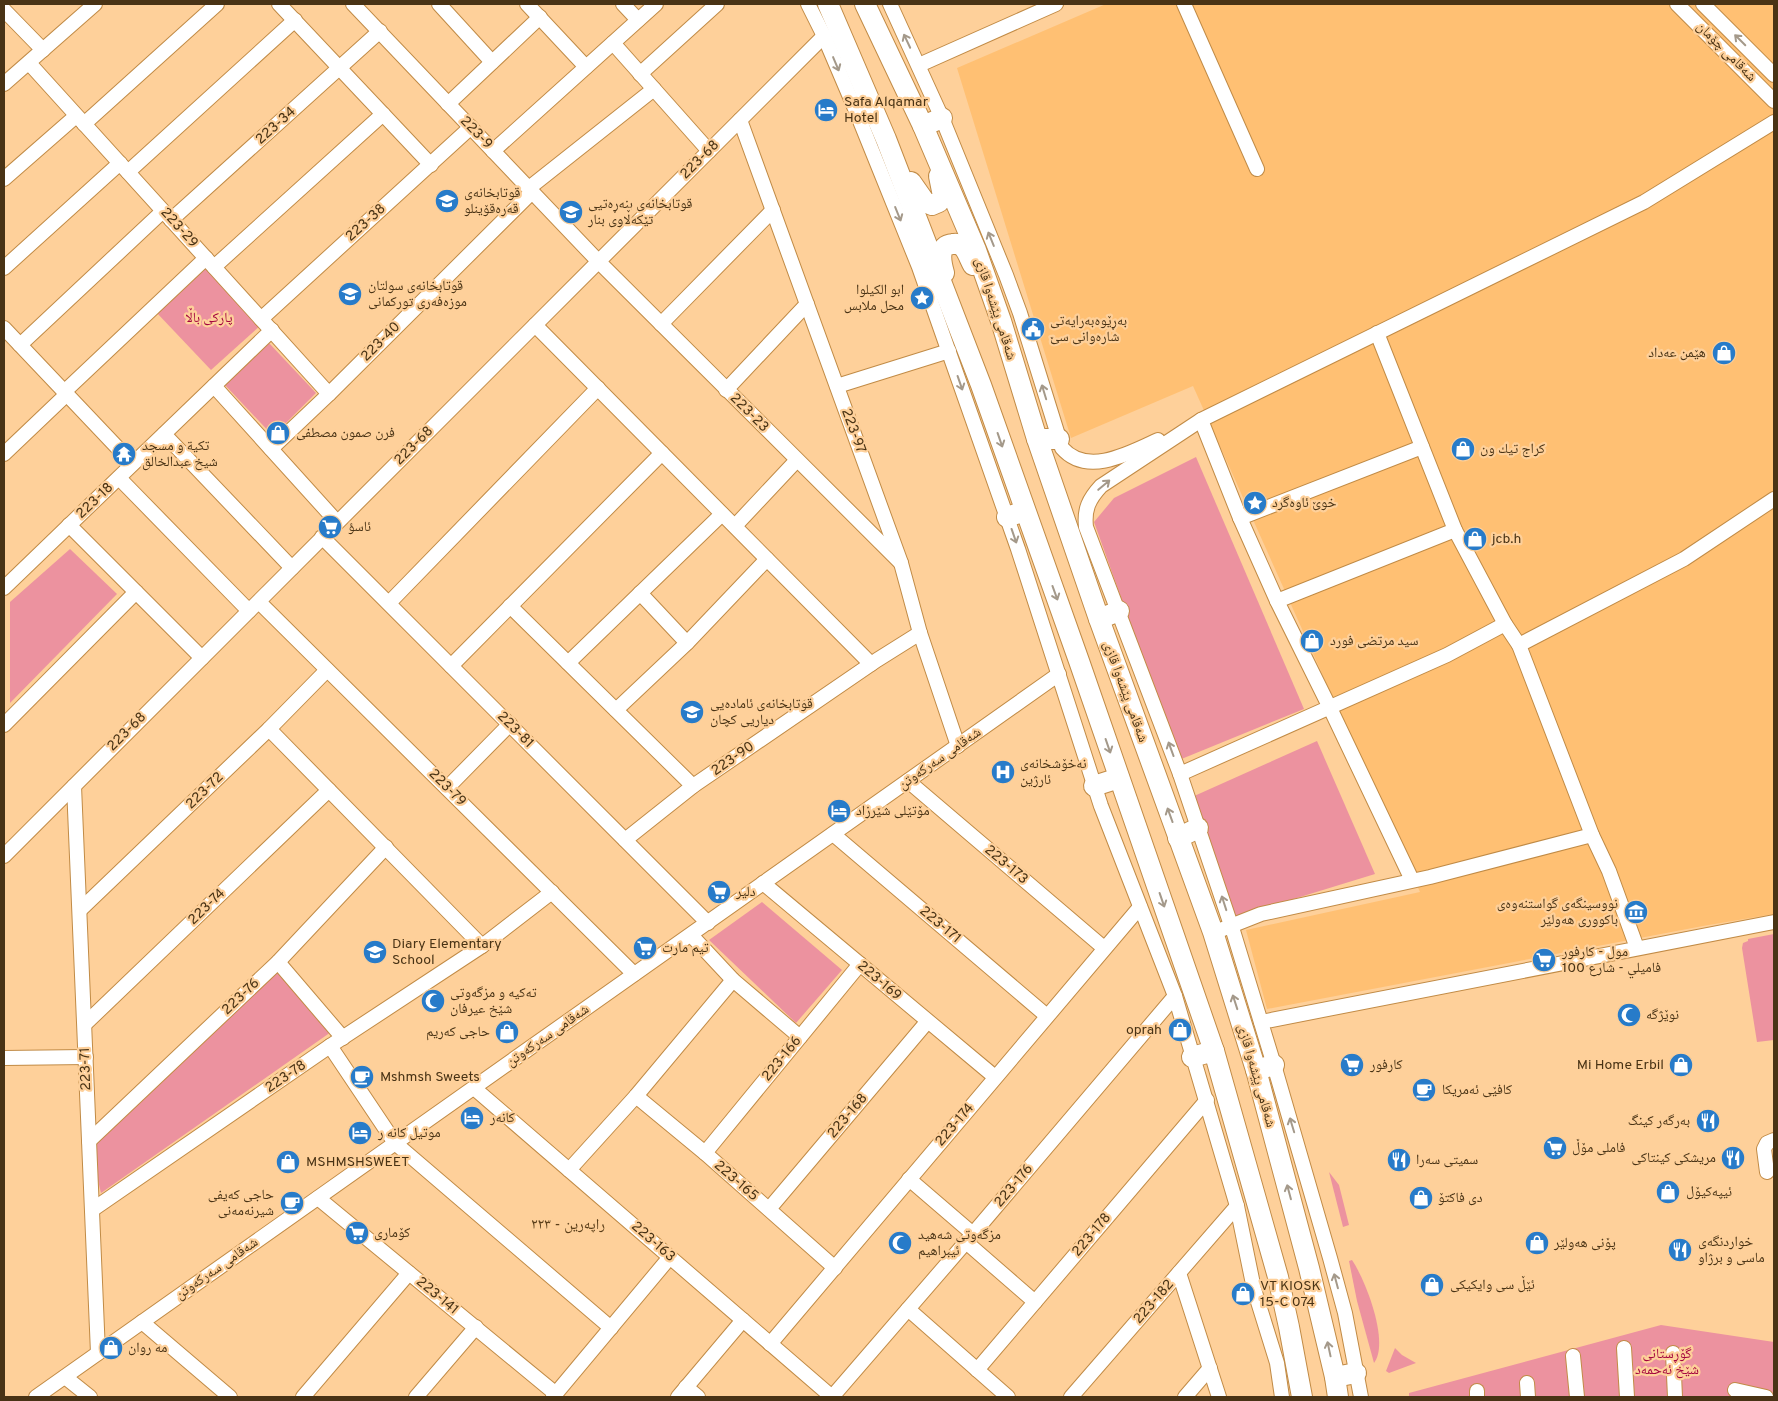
<svg xmlns="http://www.w3.org/2000/svg" width="1778" height="1401" font-family="Overpass,'Noto Naskh Arabic',sans-serif">
<style>
.built{fill:#ffc073}
.green{fill:#ec929f}
.lines{fill:none;stroke-linecap:round;stroke-linejoin:round}
.minor-casing{stroke:#c18b46;stroke-width:16}
.highway-casing{stroke:#c18b46;stroke-width:22}
.minor{stroke:#fff;stroke-width:14}
.highway{stroke:#fff;stroke-width:20}
.oneway{stroke:#a4998a}
.labels{text-anchor:middle;dominant-baseline:central;stroke-width:4.5;stroke-linejoin:round;paint-order:stroke}
.street-label{font-size:14px;fill:#493315;stroke:#fed09a}
.poi-label{font-size:14px;fill:#493315;stroke:#fed09a;text-anchor:start}
.park-label{font-size:14px;fill:#a3033e;stroke:#fed09a}
.neighbourhood-label{font-size:15px;fill:#5a3e19;stroke:#fed09a}
</style>
<rect width="100%" height="100%" fill="#fed09a"/>
<polygon class="built" points="1106,4 1774,4 1774,914 1703,926 1267,1009 1246,930 1420,892 1193,386 1071,438 957,68"/>
<g class="green">
<polygon points="205,263 262,324 211,370 156,312"/>
<polygon points="269,343 316,393 273,436 224,384"/>
<polygon points="1196,457 1304,709 1179,760 1094,522 1114,498"/>
<polygon points="70,549 117,594 10,703 10,602"/>
<polygon points="1317,741 1375,874 1235,917 1192,797"/>
<polygon points="762,902 842,970 796,1023 709,940"/>
<polygon points="1774,934 1774,1040 1757,1042 1742,948 1743,943 1748,941 1748,939"/>
<polygon points="274,969 331,1032 101,1193 89,1144"/>
<polygon points="1329,1172 1339,1185 1349,1225 1343,1227"/>
<path d="M1352,1260C1365,1279 1390,1342 1374,1363L1357,1301L1349,1261Z"/>
<polygon points="1661,1325 1774,1342 1774,1397 1409,1397 1409,1393"/>
<polygon points="1395,1348 1402,1355 1416,1363 1389,1373 1386,1371"/>
</g>
<g class="lines">
<g class="minor-casing">
<g id="minor">
<polyline points="279,4 431,165"/>
<polyline points="353,4 598,261 901,563"/>
<polyline points="439,4 492,62"/>
<polyline points="527,4 586,67"/>
<polyline points="623,4 638,20"/>
<polyline points="808,4 824,36 856,111 919,267 1018,549 1101,806 1175,996 1237,1206 1254,1289 1277,1363 1282,1397"/>
<path d="M890,4L942,118L1006,275L1020,313L1062,448C1087,477 1130,453 1158,440"/>
<polyline points="1184,4 1257,169"/>
<polyline points="1677,4 1774,101"/>
<polyline points="1703,4 1774,75"/>
<polyline points="4,10 43,50"/>
<polyline points="613,43 709,151"/>
<polyline points="29,63 329,394"/>
<polyline points="919,65 1056,4"/>
<polyline points="640,74 717,4"/>
<polyline points="4,84 95,4"/>
<polyline points="448,104 540,17"/>
<polyline points="740,120 901,563 920,633 958,746"/>
<polyline points="84,124 217,4"/>
<polyline points="493,151 656,4"/>
<polyline points="128,172 295,20"/>
<polyline points="4,179 76,116"/>
<polyline points="529,188 654,89"/>
<polyline points="171,220 380,31"/>
<polyline points="214,267 383,114"/>
<polyline points="4,268 120,163"/>
<polyline points="261,319 471,127"/>
<polyline points="661,324 773,210"/>
<polyline points="535,325 871,664"/>
<polyline points="4,328 132,463"/>
<polyline points="1377,333 1455,530 1505,624 1519,645 1592,835 1609,871 1637,948"/>
<polyline points="20,345 163,211"/>
<polyline points="214,386 337,522"/>
<polyline points="837,386 949,351"/>
<polyline points="726,390 807,304"/>
<polyline points="64,392 206,258"/>
<polyline points="1201,420 1240,518 1277,601 1330,708 1412,880"/>
<polyline points="164,434 292,568"/>
<polyline points="271,449 329,394 532,192"/>
<polyline points="4,454 67,394"/>
<polyline points="119,478 249,611"/>
<polyline points="1240,518 1422,447"/>
<polyline points="69,525 202,658"/>
<polyline points="735,526 796,461"/>
<polyline points="322,537 708,923"/>
<polyline points="4,588 272,330"/>
<polyline points="640,593 687,643"/>
<polyline points="1277,601 1455,530"/>
<polyline points="259,602 634,974"/>
<polyline points="389,603 598,388"/>
<polyline points="510,606 693,786"/>
<polyline points="1519,645 1684,559 1774,499"/>
<polyline points="568,663 722,514"/>
<polyline points="451,666 662,453"/>
<polyline points="616,710 687,643 767,559"/>
<polyline points="4,725 136,592"/>
<polyline points="269,729 482,946"/>
<polyline points="1180,774 1447,655 1505,624"/>
<polyline points="908,781 1104,948"/>
<polyline points="74,786 98,1353"/>
<polyline points="447,788 510,724"/>
<polyline points="833,834 1047,1016"/>
<polyline points="625,840 693,786 877,660 920,633"/>
<polyline points="4,856 824,36"/>
<polyline points="763,883 995,1077"/>
<polyline points="80,910 269,729 327,670"/>
<polyline points="1223,929 1261,914 1430,877 1592,835"/>
<polyline points="691,935 733,980 800,1037"/>
<polyline points="278,962 343,1038"/>
<polyline points="1261,1022 1774,922"/>
<polyline points="85,1024 329,790"/>
<polyline points="330,1046 395,1143 611,1328"/>
<polyline points="4,1058 86,1057"/>
<polyline points="474,1088 832,1397"/>
<polyline points="636,1096 705,1153 835,1268"/>
<polyline points="89,1141 278,962 386,847"/>
<polyline points="705,1153 860,964"/>
<polyline points="569,1170 636,1096 733,980"/>
<polyline points="1767,1172 1764,1149 1767,1143 1774,1140"/>
<polyline points="909,1179 973,1234"/>
<polyline points="318,1198 556,1394"/>
<polyline points="769,1209 927,1022"/>
<polyline points="92,1210 330,1046 482,946 552,892"/>
<polyline points="966,1242 1035,1302"/>
<polyline points="1179,1273 1219,1397"/>
<polyline points="908,1309 1008,1397"/>
<polyline points="142,1322 230,1397"/>
<polyline points="770,1344 1140,907"/>
<polyline points="1624,1348 1627,1397"/>
<polyline points="1673,1353 1675,1397"/>
<polyline points="1573,1356 1577,1397"/>
<polyline points="977,1370 1207,1100"/>
<polyline points="65,1377 90,1397"/>
<polyline points="1527,1383 1528,1397"/>
<polyline points="686,1387 698,1397"/>
<polyline points="1735,1390 1766,1397"/>
<polyline points="1477,1391 1477,1397"/>
<polyline points="36,1397 1059,674"/>
<polyline points="303,1397 409,1273"/>
<polyline points="416,1397 476,1327"/>
<polyline points="553,1397 670,1257"/>
<polyline points="678,1397 743,1320"/>
<polyline points="832,1397 966,1242 1175,996"/>
<polyline points="1071,1397 1237,1206"/>
<polyline points="1185,1397 1210,1368"/>
<path d="M1361,1397L1345,1313L1330,1258L1274,1065L1234,934L1180,774L1086,527C1084,509 1089,499 1101,486L1201,420L1644,202L1774,122"/>
</g>
</g>
<g class="highway-casing">
<g id="highway">
<polyline points="828,4 886,139 981,385 1079,661 1214,1051 1278,1277 1289,1327 1302,1397"/>
<polyline points="865,4 923,126 976,250 1001,321 1037,439 1099,619 1213,932 1256,1070 1309,1268 1335,1377 1338,1397"/>
<polyline points="923,126 942,118"/>
<polyline points="911,182 925,202 932,205 939,202 943,196 939,176"/>
<path d="M944,273C941,262 937,245 953,244C957,243 961,245 964,248C968,253 970,260 973,265"/>
<polyline points="1037,439 1059,439"/>
<polyline points="1007,517 1025,511"/>
<polyline points="1099,619 1119,611"/>
<polyline points="1094,786 1119,778"/>
<polyline points="1178,838 1198,828"/>
<polyline points="1192,1057 1214,1051"/>
<polyline points="1256,1070 1274,1065"/>
<polyline points="1335,1377 1356,1373"/>
</g>
</g>
<use href="#minor" class="minor"/>
<use href="#highway" class="highway"/>
</g>
<defs><path id="oneway-shaft" d="M-6 0H5M1.5-3L5.5 0L1.5 3" fill="none" stroke-width="1.6" stroke-linecap="round" stroke-linejoin="round" transform="scale(1.25)"/></defs>
<g class="oneway">
<use href="#oneway-shaft" transform="translate(1740 40) rotate(-135)"/>
<use href="#oneway-shaft" transform="translate(907 41) rotate(-115)"/>
<use href="#oneway-shaft" transform="translate(836 64) rotate(67)"/>
<use href="#oneway-shaft" transform="translate(898 214) rotate(68)"/>
<use href="#oneway-shaft" transform="translate(991 239) rotate(-112)"/>
<use href="#oneway-shaft" transform="translate(960 383) rotate(71)"/>
<use href="#oneway-shaft" transform="translate(1044 392) rotate(-107)"/>
<use href="#oneway-shaft" transform="translate(1000 440) rotate(71)"/>
<use href="#oneway-shaft" transform="translate(1104 485) rotate(-40)"/>
<use href="#oneway-shaft" transform="translate(1014 536) rotate(71)"/>
<use href="#oneway-shaft" transform="translate(1055 593) rotate(70)"/>
<use href="#oneway-shaft" transform="translate(1108 746) rotate(71)"/>
<use href="#oneway-shaft" transform="translate(1171 749) rotate(-110)"/>
<use href="#oneway-shaft" transform="translate(1170 815) rotate(-110)"/>
<use href="#oneway-shaft" transform="translate(1162 900) rotate(71)"/>
<use href="#oneway-shaft" transform="translate(1224 903) rotate(-108)"/>
<use href="#oneway-shaft" transform="translate(1235 1002) rotate(-108)"/>
<use href="#oneway-shaft" transform="translate(1292 1125) rotate(-107)"/>
<use href="#oneway-shaft" transform="translate(1289 1192) rotate(-105)"/>
<use href="#oneway-shaft" transform="translate(1336 1281) rotate(-105)"/>
<use href="#oneway-shaft" transform="translate(1329 1349) rotate(-102)"/>
</g>
<defs>
<g id="hotel-disc" transform="scale(1.25)"><circle r="9.5" fill="#277bc9" stroke="#fed09a"/><path d="M-6-4.5h1.5V1H6V5H4.5V3h-9V5H-6ZM-4 0a1.8 1.8 0 1 1 3.6 0ZM.5 0V-2.5h3Q6-2.5 6 0Z" fill="#fff"/></g>
<g id="school-disc" transform="scale(1.25)"><circle r="9.5" fill="#277bc9" stroke="#fed09a"/><path d="M0-5L7-2L0 1L-7-2ZM-4 1L0 2.5L4 1V4Q0 6-4 4Z" fill="#fff"/></g>
<g id="sight-disc" transform="scale(1.25)"><circle r="9.5" fill="#277bc9" stroke="#fed09a"/><path d="M0-6L1.8-2.2L6-1.7L2.9 1.2L3.7 5.4L0 3.3L-3.7 5.4L-2.9 1.2L-6-1.7L-1.8-2.2Z" fill="#fff"/></g>
<g id="civic-disc" transform="scale(1.25)"><circle r="9.5" fill="#277bc9" stroke="#fed09a"/><path d="M-.6-6.5H3V-4.5H.6V-3L4-1V1h2V6H-6V1h2V-1L-.6-3ZM-1.2 2.5V6h2.4V2.5Z" fill="#fff"/></g>
<g id="shop-disc" transform="scale(1.25)"><circle r="9.5" fill="#277bc9" stroke="#fed09a"/><path d="M-5-2.5h2.3a2.7 3.5 0 0 1 5.4 0H5L5.5 6h-11ZM-1.5-2.5h3a1.5 2.3 0 0 0-3 0Z" fill="#fff"/></g>
<g id="temple-disc" transform="scale(1.25)"><circle r="9.5" fill="#277bc9" stroke="#fed09a"/><path d="M0-6L5-2H3V0L6.5 2.5H4V6H1.5V3h-3V6H-4V2.5H-6.5L-3 0V-2H-5Z" fill="#fff"/></g>
<g id="supermarket-disc" transform="scale(1.25)"><circle r="9.5" fill="#277bc9" stroke="#fed09a"/><path d="M-6-5.5h2.5l.6 2H6L4.5 2H-2.5L-4.4-4H-6ZM-1.5 3.2a1.3 1.3 0 1 0 .1 0ZM3 3.2a1.3 1.3 0 1 0 .1 0Z" fill="#fff"/></g>
<g id="hospital-disc" transform="scale(1.25)"><circle r="9.5" fill="#277bc9" stroke="#fed09a"/><path d="M-5-5h3v3.5h4V-5h3V5h-3V1.5h-4V5h-3Z" fill="#fff"/></g>
<g id="museum-disc" transform="scale(1.25)"><circle r="9.5" fill="#277bc9" stroke="#fed09a"/><path d="M0-6L6-3V-2H-6V-3ZM-5-1h2V3h-2ZM-1-1h2V3h-2ZM3-1h2V3H3ZM-6 4H6V6H-6Z" fill="#fff"/></g>
<g id="mosque-disc" transform="scale(1.25)"><circle r="9.5" fill="#277bc9" stroke="#fed09a"/><path d="M3.5-4.9A6 6 0 1 0 3.5 4.9A5 5 0 1 1 3.5-4.9Z" fill="#fff"/></g>
<g id="cafe-disc" transform="scale(1.25)"><circle r="9.5" fill="#277bc9" stroke="#fed09a"/><path d="M-5.5-4.5H6V0H3Q3 3.5 0 3.5H-2.5Q-5.5 3.5-5.5 0ZM3-3.2v2h1.7v-2ZM-6 4.5H4V6H-6Z" fill="#fff"/></g>
<g id="restaurant-disc" transform="scale(1.25)"><circle r="9.5" fill="#277bc9" stroke="#fed09a"/><path d="M-5-6h1v4h1v-4h1v4h1v-4h1v5L-1.5 .5V6h-2V.5L-5-1ZM5-6V6H3V1.5H1.5Q1.5-4 5-6Z" fill="#fff"/></g>
</defs>
<g fill-rule="evenodd">
<use href="#hotel-disc" x="826" y="110"/>
<use href="#school-disc" x="447" y="201"/>
<use href="#school-disc" x="571" y="212"/>
<use href="#school-disc" x="350" y="294"/>
<use href="#sight-disc" x="922" y="298"/>
<use href="#civic-disc" x="1033" y="329"/>
<use href="#shop-disc" x="1724" y="353"/>
<use href="#shop-disc" x="278" y="433"/>
<use href="#shop-disc" x="1463" y="449"/>
<use href="#temple-disc" x="124" y="454"/>
<use href="#sight-disc" x="1255" y="503"/>
<use href="#supermarket-disc" x="330" y="527"/>
<use href="#shop-disc" x="1475" y="539"/>
<use href="#shop-disc" x="1312" y="641"/>
<use href="#school-disc" x="692" y="712"/>
<use href="#hospital-disc" x="1003" y="772"/>
<use href="#hotel-disc" x="839" y="811"/>
<use href="#supermarket-disc" x="719" y="892"/>
<use href="#museum-disc" x="1636" y="912"/>
<use href="#supermarket-disc" x="645" y="948"/>
<use href="#school-disc" x="375" y="952"/>
<use href="#supermarket-disc" x="1544" y="960"/>
<use href="#mosque-disc" x="433" y="1001"/>
<use href="#mosque-disc" x="1629" y="1015"/>
<use href="#shop-disc" x="1180" y="1030"/>
<use href="#shop-disc" x="507" y="1032"/>
<use href="#supermarket-disc" x="1352" y="1065"/>
<use href="#shop-disc" x="1681" y="1065"/>
<use href="#cafe-disc" x="362" y="1077"/>
<use href="#cafe-disc" x="1424" y="1090"/>
<use href="#hotel-disc" x="472" y="1118"/>
<use href="#restaurant-disc" x="1708" y="1121"/>
<use href="#hotel-disc" x="360" y="1133"/>
<use href="#supermarket-disc" x="1555" y="1148"/>
<use href="#restaurant-disc" x="1733" y="1158"/>
<use href="#restaurant-disc" x="1399" y="1160"/>
<use href="#shop-disc" x="288" y="1162"/>
<use href="#shop-disc" x="1668" y="1192"/>
<use href="#shop-disc" x="1421" y="1198"/>
<use href="#cafe-disc" x="292" y="1203"/>
<use href="#supermarket-disc" x="357" y="1233"/>
<use href="#mosque-disc" x="900" y="1243"/>
<use href="#shop-disc" x="1537" y="1243"/>
<use href="#restaurant-disc" x="1680" y="1250"/>
<use href="#shop-disc" x="1432" y="1285"/>
<use href="#shop-disc" x="1243" y="1294"/>
<use href="#shop-disc" x="111" y="1348"/>
</g>
<g class="labels">
<g class="street-label">
<text transform="translate(1726 52) rotate(45)">شەقامی چۆمان</text>
<text transform="translate(276 126) rotate(-42)">223-34</text>
<text transform="translate(476 133) rotate(46)">223-9</text>
<text transform="translate(700 160) rotate(-45)">223-68</text>
<text transform="translate(366 223) rotate(-42)">223-38</text>
<text transform="translate(179 228) rotate(48)">223-29</text>
<text transform="translate(995 309) rotate(72)">شەقامی پێشەوا قازی</text>
<text transform="translate(381 342) rotate(-45)">223-40</text>
<text transform="translate(749 413) rotate(45)">223-23</text>
<text transform="translate(853 431) rotate(70)">223-97</text>
<text transform="translate(414 446) rotate(-45)">223-68</text>
<text transform="translate(95 501) rotate(-44)">223-18</text>
<text transform="translate(1125 692) rotate(70)">شەقامی پێشەوا قازی</text>
<text transform="translate(515 730) rotate(45)">223-81</text>
<text transform="translate(127 732) rotate(-45)">223-68</text>
<text transform="translate(733 759) rotate(-35)">223-90</text>
<text transform="translate(940 759) rotate(-35)">شەقامی سەرکەوتن</text>
<text transform="translate(447 788) rotate(45)">223-79</text>
<text transform="translate(205 791) rotate(-44)">223-72</text>
<text transform="translate(1006 865) rotate(40)">223-173</text>
<text transform="translate(207 907) rotate(-44)">223-74</text>
<text transform="translate(940 925) rotate(40)">223-171</text>
<text transform="translate(879 981) rotate(40)">223-169</text>
<text transform="translate(241 997) rotate(-44)">223-76</text>
<text transform="translate(548 1036) rotate(-35)">شەقامی سەرکەوتن</text>
<text transform="translate(782 1059) rotate(-51)">223-166</text>
<text transform="translate(86 1069) rotate(-92)">223-71</text>
<text transform="translate(1256 1076) rotate(74)">شەقامی پێشەوا قازی</text>
<text transform="translate(286 1077) rotate(-34)">223-78</text>
<text transform="translate(848 1116) rotate(-50)">223-168</text>
<text transform="translate(955 1125) rotate(-50)">223-174</text>
<text transform="translate(736 1181) rotate(41)">223-165</text>
<text transform="translate(1014 1186) rotate(-50)">223-176</text>
<text transform="translate(1092 1235) rotate(-50)">223-178</text>
<text transform="translate(653 1242) rotate(41)">223-163</text>
<text transform="translate(217 1269) rotate(-35)">شەقامی سەرکەوتن</text>
<text transform="translate(437 1296) rotate(40)">223-141</text>
<text transform="translate(1154 1302) rotate(-49)">223-182</text>
</g>
<g class="poi-label">
<text x="844" y="102">Safa Alqamar<tspan x="844" dy="16">Hotel</tspan></text>
<text x="464" y="193">قوتابخانەی<tspan x="464" dy="16">قەرەقۆینلو</tspan></text>
<text x="588" y="204">قوتابخانەی بنەڕەتیی<tspan x="588" dy="16">تێکەڵاوی بنار</tspan></text>
<text x="368" y="286">قوتابخانەی سولتان<tspan x="368" dy="16">موزەفەری تورکمانی</tspan></text>
<text x="904" y="290" text-anchor="end">ابو الكيلوا<tspan x="904" dy="16">محل ملابس</tspan></text>
<text x="1050" y="321">بەڕێوەبەرایەتی<tspan x="1050" dy="16">شارەوانی سێ</tspan></text>
<text x="1706" y="353" text-anchor="end">هێمن عەداد</text>
<text x="296" y="433">فرن صمون مصطفى</text>
<text x="142" y="446">تكية و مسجد<tspan x="142" dy="16">شيخ عبدالخالق</tspan></text>
<text x="1480" y="449">كراج تيك ون</text>
<text x="1272" y="503">خوێ ئاوەگرد</text>
<text x="348" y="527">ئاسؤ</text>
<text x="1492" y="539">jcb.h</text>
<text x="1330" y="641">سيد مرتضى فورد</text>
<text x="710" y="704">قوتابخانەی ئامادەیی<tspan x="710" dy="16">دیاریی کچان</tspan></text>
<text x="1020" y="764">نەخۆشخانەی<tspan x="1020" dy="16">ئارژین</tspan></text>
<text x="856" y="811">مۆتێلی شێرزاد</text>
<text x="736" y="892">دلير</text>
<text x="1618" y="904" text-anchor="end">نووسینگەی گواستنەوەی<tspan x="1618" dy="16">باکووری هەولێر</tspan></text>
<text x="392" y="944">Diary Elementary<tspan x="392" dy="16">School</tspan></text>
<text x="662" y="948">تیم مارت</text>
<text x="1562" y="952">مول - كارفور<tspan x="1562" dy="16">فاميلي - شارع 100</tspan></text>
<text x="450" y="993">تەکیە و مزگەوتی<tspan x="450" dy="16">شێخ عیرفان</tspan></text>
<text x="1646" y="1015">نوێژگە</text>
<text x="1162" y="1030" text-anchor="end">oprah</text>
<text x="490" y="1032" text-anchor="end">حاجی کەریم</text>
<text x="1370" y="1065">کارفور</text>
<text x="1664" y="1065" text-anchor="end">Mi Home Erbil</text>
<text x="380" y="1077">Mshmsh Sweets</text>
<text x="1442" y="1090">کافێی ئەمریکا</text>
<text x="490" y="1118">کانەر</text>
<text x="1690" y="1121" text-anchor="end">بەرگەر کینگ</text>
<text x="378" y="1133">موتيل كانه ر</text>
<text x="1572" y="1148">فاملی مۆڵ</text>
<text x="1716" y="1158" text-anchor="end">مریشکی کینتاکی</text>
<text x="1416" y="1160">سمیتی سەرا</text>
<text x="306" y="1162">MSHMSHSWEET</text>
<text x="1686" y="1192">ئیپەکیۆل</text>
<text x="274" y="1195" text-anchor="end">حاجی کەیفی<tspan x="274" dy="16">شیرنەمەنی</tspan></text>
<text x="1438" y="1198">دی فاکتۆ</text>
<text x="374" y="1233">كۆماری</text>
<text x="918" y="1235">مزگەوتی شەهید<tspan x="918" dy="16">ئیبراهیم</tspan></text>
<text x="1698" y="1242">خواردنگەی<tspan x="1698" dy="16">ماسی و برژاو</tspan></text>
<text x="1554" y="1243">پۆنی هەولێر</text>
<text x="1450" y="1285">ئێڵ سی وایکیکی</text>
<text x="1260" y="1286">VT KIOSK<tspan x="1260" dy="16">15-C 074</tspan></text>
<text x="128" y="1348">مه روان</text>
</g>
<g class="park-label">
<text x="209" y="318">پارکی باڵا</text>
<text x="1667" y="1354">گۆڕستانی<tspan x="1667" dy="16">شێخ ئەحمەد</tspan></text>
</g>
<g class="neighbourhood-label">
<text x="568" y="1225">راپەرین - ٢٢٣</text>
</g>
</g>
<rect width="1778" height="1401" fill="none" stroke="#493315" stroke-width="10"/>
</svg>
